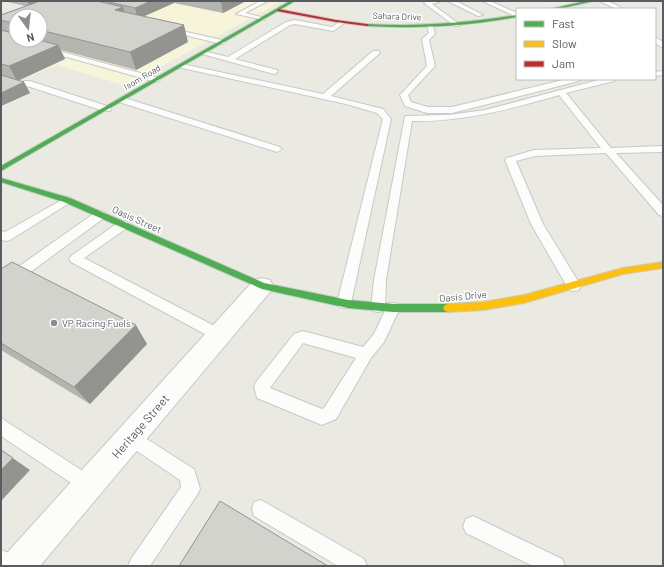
<svg xmlns="http://www.w3.org/2000/svg" width="664" height="567" font-family="Barlow,sans-serif">
<style>
.commercial{fill:#f6f4d9}
.lines{fill:none;stroke-linecap:round;stroke-linejoin:round}
.lane-casing{stroke:#c8c9c7;stroke-width:2}
.street-casing{stroke:#c8c9c7;stroke-width:2}
.fast-casing{stroke:#c9c9c8;stroke-width:2}
.slow-casing{stroke:#c9c9c8;stroke-width:2}
.jam-casing{stroke:#c9c9c8;stroke-width:2}
.lane{fill:#fcfcfb;fill-rule:evenodd}
.street{fill:#fcfcfb;fill-rule:evenodd}
.fast{fill:#4caf50;fill-rule:evenodd}
.slow{fill:#ffc107;fill-rule:evenodd}
.jam{fill:#c62828;fill-rule:evenodd}
.wall{fill:#b5b5b0;fill-rule:evenodd}
.shaded-wall{fill:#939490}
.building{fill:#d2d3cd;stroke:#939490}
.poi-dot{fill:#8b8d8f;stroke:#fff;stroke-width:1.5}
.labels{text-anchor:middle;dominant-baseline:central;stroke-width:3;stroke-linejoin:round;paint-order:stroke}
.far-street-label{font-size:9px;fill:#585b62;stroke:#fff}
.street-label{font-size:10px;fill:#585b62;stroke:#fff}
.poi-label{font-size:10px;fill:#585b62;stroke:#fff;text-anchor:start}
.near-street-label{font-size:12px;fill:#585b62;stroke:#fff}
</style>
<rect width="100%" height="100%" fill="#eaeae2"/>
<polygon class="commercial" points="80,1 282,1 126,86 57,65 17,82 16,40 40,40 40,16"/>
<g class="lines">
<g class="lane-casing">
<g id="lane">
<polygon points="260,1 268,1 245,13 265,18 265,20 236,14"/>
<polygon points="428,1 442,1 432,4 459,24 459,26 455,26 424,3"/>
<polygon points="448,1 456,1 483,15 478,16"/>
<polygon points="482,1 490,1 517,13 517,17"/>
<polygon points="600,1 608,1 624,9 616,9"/>
<polygon points="295,20 332,27 341,21 346,22 333,31 295,24 290,25 235,59 277,70 278,72 274,74 199,53 203,51 228,57 286,22"/>
<polygon points="430,24 433,26 435,34 429,40 435,66 408,95 411,102 428,107 452,107 567,79 580,79 579,81 452,113 427,113 405,106 400,95 427,66 422,39 429,33 427,26"/>
<polygon points="169,28 222,40 225,42 222,44 167,31 166,30"/>
<polygon points="655,37 663,42 663,48 655,43"/>
<polygon points="47,48 159,78 160,80 156,82 45,51 45,49"/>
<polygon points="373,51 379,51 380,53 331,96 383,109 391,119 351,303 349,307 344,308 339,307 337,303 383,119 377,113 346,104 182,68 178,66 182,64 323,94"/>
<polygon points="663,71 663,75 655,76 655,72"/>
<path d="M602,79H615L614,81L566,93L611,148L663,146V152L616,153L663,205V216L659,215L606,153L535,156L516,161L543,224L581,286L579,290L574,291L569,290L531,224L505,160L507,158L534,150L601,148L559,95C511,109 463,122 412,121L386,280L385,307L383,311L378,312L373,311L371,307L374,280L405,116L448,115L485,110Z"/>
<polygon points="24,81 30,81 110,107 111,109 110,111 104,111 24,85"/>
<polygon points="119,98 125,98 280,147 282,149 277,152 274,151 119,102 118,100"/>
<polygon points="67,197 71,198 72,200 71,202 10,240 6,241 1,240 1,231 5,232"/>
<polygon points="100,211 104,212 106,215 104,218 6,290 1,291 1,279 96,212"/>
<polygon points="123,221 127,222 129,225 127,228 84,258 224,331 226,335 224,339 219,341 214,339 71,262 69,259 71,256 119,222"/>
<path d="M393,303L398,304L400,308L384,342L371,358L336,419L322,425L257,398L254,387L256,382L294,334L303,331L363,347L374,334L388,304ZM303,343L356,358L324,408L322,409L270,388Z"/>
<polygon points="1,418 95,479 98,485 95,491 89,494 83,491 1,436"/>
<polygon points="131,429 194,469 200,489 197,495 150,566 128,566 131,559 181,487 180,480 125,443 123,437 125,431"/>
<polygon points="261,500 364,559 367,566 338,566 254,516 252,509 254,502"/>
<polygon points="473,516 562,559 565,566 533,566 466,533 463,526 466,519"/>
<polygon points="1,550 23,559 26,566 1,566"/>
</g>
</g>
<g class="street-casing">
<polygon id="street" points="262,278 270,280 273,286 270,292 40,566 1,566 6,554 254,280"/>
</g>
<g class="fast-casing">
<g id="fast">
<polygon points="290,1 295,1 1,171 1,166"/>
<polygon points="586,1 594,1 558,9 550,9"/>
<path d="M517,15V17C467,26 418,29 367,26L365,25L367,24C418,27 467,23 517,15Z"/>
<polygon points="1,178 70,198 264,283 348,300 393,304 448,304 451,305 453,308 451,311 448,312 393,312 348,308 262,289 64,202 1,182"/>
</g>
</g>
<g class="slow-casing">
<polygon id="slow" points="663,262 663,268 623,274 524,303 483,310 448,312 445,311 443,308 445,305 448,304 483,302 524,295 623,268"/>
</g>
<g class="jam-casing">
<polygon id="jam" points="278,9 336,20 367,24 369,25 367,26 336,22 277,11"/>
</g>
<use href="#lane" class="lane"/>
<use href="#street" class="street"/>
<use href="#fast" class="fast"/>
<use href="#slow" class="slow"/>
<use href="#jam" class="jam"/>
</g>
<g class="wall">
<path d="M3,1H246L223,13L174,3L144,16L188,42L136,70L61,50L65,59L18,81L24,82L30,93L1,106V15L26,6ZM16,16H40V40H16Z"/>
<polygon points="1,269 147,344 90,404 1,350"/>
</g>
<g class="shaded-wall">
<polygon points="27,1 43,1 30,7"/>
<polygon points="151,1 174,1 174,3 138,19 135,8"/>
<polygon points="223,1 246,1 223,13 221,2"/>
<polygon points="123,7 128,23 115,10"/>
<polygon points="184,25 188,42 136,70 130,52"/>
<polygon points="58,45 65,59 17,81 9,66"/>
<polygon points="24,82 30,93 1,106 1,93"/>
<polygon points="136,325 147,344 90,404 74,387"/>
<polygon points="1,450 30,470 1,501"/>
</g>
<g class="building">
<polygon points="40,1 97,1 123,7 115,10 184,25 130,52 40,30 40,16 16,16 16,24 1,20 1,15"/>
<polygon points="105,1 151,1 135,8"/>
<polygon points="1,30 16,34 16,40 39,40 58,45 9,66 1,64"/>
<polygon points="1,75 24,82 1,93"/>
<polygon points="12,262 136,325 74,387 1,343 1,269"/>
<polygon points="1,450 13,458 1,470"/>
<polygon points="220,501 328,566 179,566"/>
</g>
<circle class="poi-dot" cx="54" cy="323" r="4"/>
<g class="labels">
<g class="far-street-label">
<text transform="translate(397 16) rotate(2)">Sahara Drive</text>
<text transform="translate(142 77) rotate(-30)">Isom Road</text>
</g>
<g class="street-label">
<text transform="translate(137 219) rotate(24)">Oasis Street</text>
<text transform="translate(463 296) rotate(-5)">Oasis Drive</text>
</g>
<g class="poi-label">
<text x="62" y="323">VP Racing Fuels</text>
</g>
<g class="near-street-label">
<text transform="translate(140 426) rotate(-49)">Heritage Street</text>
</g>
</g>
<rect width="664" height="567" fill="none" stroke="#585b62" stroke-width="4"/>
<rect x="516" y="8" width="140" height="72" fill="#ffffff" stroke="#bcbdc0"/>
<rect x="524" y="21" width="20" height="6" fill="#4caf50" stroke="#bcbdc0"/>
<text x="552" y="28" font-size="12" fill="#585b62">Fast</text>
<rect x="524" y="41" width="20" height="6" fill="#ffc107" stroke="#bcbdc0"/>
<text x="552" y="48" font-size="12" fill="#585b62">Slow</text>
<rect x="524" y="61" width="20" height="6" fill="#c62828" stroke="#bcbdc0"/>
<text x="552" y="68" font-size="12" fill="#585b62">Jam</text>
<g transform="translate(28 28) rotate(165)"><circle r="19" fill="#ffffff" stroke="#bcbdc0"/>
<path d="M0-3L7 15L0 10L-7 15Z" fill="#8b8d8f"/>
<text y="-6" font-size="11" font-weight="bold" text-anchor="middle" fill="#585b62">N</text>
</g>
</svg>
